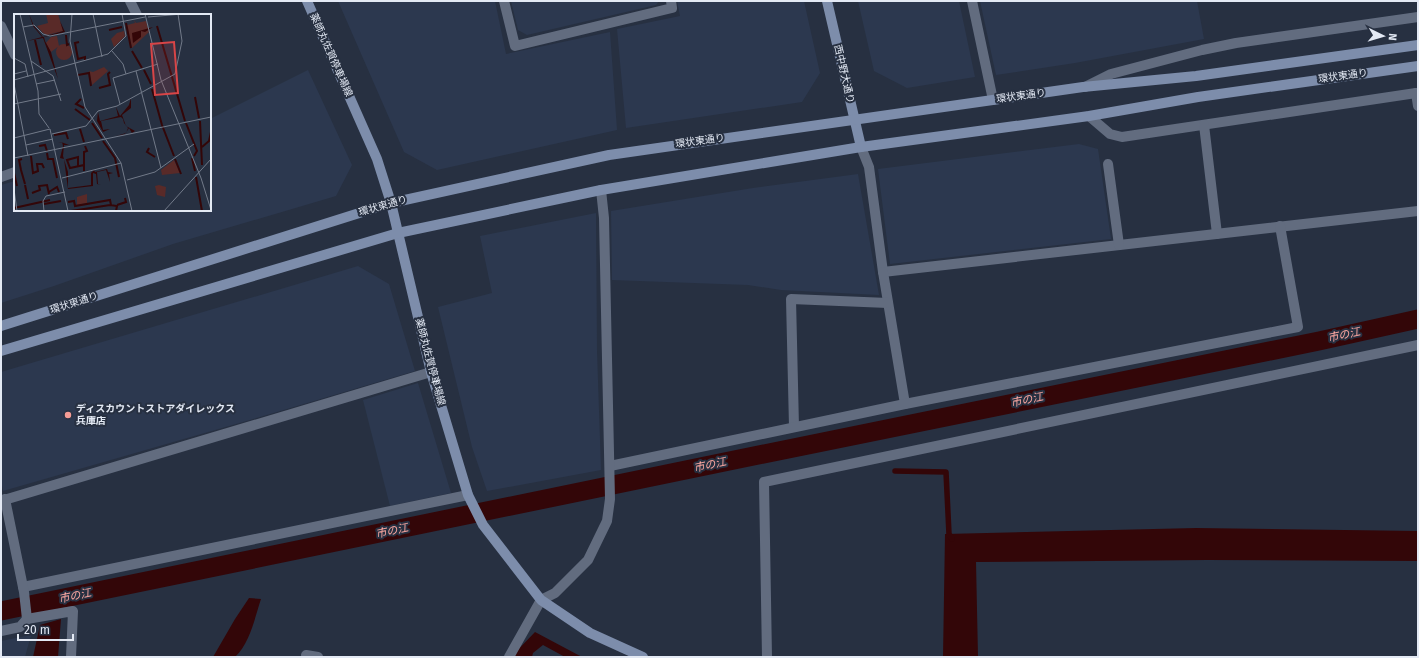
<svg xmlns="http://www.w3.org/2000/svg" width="1419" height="658" font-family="'Fira Sans','Noto Sans JP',sans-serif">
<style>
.built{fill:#2c384f}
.water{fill:#330608}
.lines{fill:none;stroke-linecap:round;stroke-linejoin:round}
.stream{stroke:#330608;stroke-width:5.5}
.canal{stroke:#330608;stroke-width:19}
.street{stroke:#626c7f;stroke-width:10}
.secondary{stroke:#7d8dab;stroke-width:10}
.poi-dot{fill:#f59c96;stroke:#273041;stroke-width:1.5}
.labels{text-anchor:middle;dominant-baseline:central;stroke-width:4;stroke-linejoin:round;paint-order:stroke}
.street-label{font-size:10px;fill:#e3e9f4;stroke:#273041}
.poi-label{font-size:10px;font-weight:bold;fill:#e3e9f4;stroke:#273041;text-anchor:start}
.water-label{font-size:11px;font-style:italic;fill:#fba6a0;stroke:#273041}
.inset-river{fill:none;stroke:#330608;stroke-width:2}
.inset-road{fill:none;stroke:#727a89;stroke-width:1}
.view{fill:#d84547;fill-opacity:0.15;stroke:#d84547;stroke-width:2}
.inset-edge{fill:none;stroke:#e3e9f4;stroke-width:2}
</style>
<rect width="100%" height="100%" fill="#273041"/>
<g class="built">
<polygon points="338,1 495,1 506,54 610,32 617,130 437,170 404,152"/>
<polygon points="511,1 659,1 656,5 527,35 518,30"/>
<polygon points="677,1 804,1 820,73 802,102 626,128 617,29 680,16"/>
<polygon points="858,1 959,1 975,77 907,88 874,71"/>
<polygon points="980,1 1197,1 1204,39 1075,63 996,75"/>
<polygon points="308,70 352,165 336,196 173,244 54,286 1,303 1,185 15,181 15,210 210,210 210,119"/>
<polygon points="1079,144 1098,149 1111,239 890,264 878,169"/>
<polygon points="858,174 879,295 781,290 748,285 612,280 611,211 753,188"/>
<polygon points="596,213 597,351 601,470 487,491 472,447 438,307 492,293 480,236"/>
<polygon points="358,266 389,284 415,371 260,417 3,491 1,481 1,372"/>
<polygon points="418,383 451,493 390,506 363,400"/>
<polygon points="31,635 25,657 1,657 1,641"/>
</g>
<g class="water">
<polygon points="1196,528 1418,531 1418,561 1207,560 976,562 978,657 943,657 945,534"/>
<path d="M249,598L261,599C255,617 250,643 235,657H213L235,619Z"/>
<polygon points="61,619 58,657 33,657 40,625"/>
<polygon points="535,632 582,657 565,657 543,645 533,653 532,657 511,657"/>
</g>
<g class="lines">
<polyline class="stream" points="895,471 946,472 949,534 952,539"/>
<polyline class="canal" points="1,611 739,459 1319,341 1418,319"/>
<g class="street">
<polyline points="130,1 137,15"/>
<polyline points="504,1 515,46 672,8 671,1"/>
<polyline points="972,1 993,100"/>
<polyline points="1,26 15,55"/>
<polyline points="1085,87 1111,74 1202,50 1236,43 1418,17"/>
<polyline points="1418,93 1416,93 1418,106"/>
<polyline points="1089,116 1110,134 1122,137 1416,93"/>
<polyline points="1204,125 1217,234"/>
<polyline points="861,147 869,167 883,272 1418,211"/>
<polyline points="1108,164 1119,245"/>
<polyline points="1,177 15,172"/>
<polyline points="883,272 905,404"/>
<polyline points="794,427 791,299 888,303"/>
<polyline points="610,466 905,404 1298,327 1280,226"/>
<polyline points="1,501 431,372"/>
<polyline points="23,587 468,495"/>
<polyline points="27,619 73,611 71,657"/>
<polyline points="1,631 20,627 27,619 24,592 5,499"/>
<polyline points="306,655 318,657"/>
<polyline points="509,657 541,600 555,593 588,560 607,521 610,499 604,218 601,190"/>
<polyline points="767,657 764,482 1418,345"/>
</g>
<g class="secondary">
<polyline points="307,1 377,159 391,203 431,372 468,495 483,525 541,600 590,633 643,657"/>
<polyline points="827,1 861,147"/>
<polyline points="1,326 391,203 609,155 1083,87 1196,76 1418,45"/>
<polyline points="1,351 398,233 601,190 861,147 1089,116 1198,97 1418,66"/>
</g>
</g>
<circle class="poi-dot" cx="68" cy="415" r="4"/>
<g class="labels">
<g class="street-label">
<text transform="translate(331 55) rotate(66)">薬師丸佐賀停車場線</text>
<text transform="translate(844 74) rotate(77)">西中野大通り</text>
<text transform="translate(1343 76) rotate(-8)">環状東通り</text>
<text transform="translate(1021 96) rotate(-8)">環状東通り</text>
<text transform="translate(700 141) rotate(-8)">環状東通り</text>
<text transform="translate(383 206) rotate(-16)">環状東通り</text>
<text transform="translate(74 303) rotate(-18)">環状東通り</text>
<text transform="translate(430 362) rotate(75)">薬師丸佐賀停車場線</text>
</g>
<g class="poi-label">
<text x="76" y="409">ディスカウントストアダイレックス<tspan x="76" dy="12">兵庫店</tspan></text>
</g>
<g class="water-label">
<text transform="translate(1344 335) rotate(-12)">市の江</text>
<text transform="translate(1027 400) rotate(-12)">市の江</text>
<text transform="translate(710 465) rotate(-12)">市の江</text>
<text transform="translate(392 531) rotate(-12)">市の江</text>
<text transform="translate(75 596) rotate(-12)">市の江</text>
</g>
</g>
<g transform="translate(14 14)">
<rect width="197" height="197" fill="#273041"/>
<path d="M32,0H44L49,17L33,21L29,19L23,12L34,9ZM120,6L122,9L132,7L135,18L118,34L113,11L121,9ZM110,17L111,22L100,33L97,25L103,19ZM43,22L45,32L37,38L32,29L37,23ZM42 38a8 8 0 1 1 16 0a8 8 0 1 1-16 0ZM90,53L94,57L78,71L75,57L79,58ZM160,146L166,159L148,161L147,156ZM145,171L152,173L151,183L143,181L141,172ZM73,180V189L63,191V183Z" fill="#592a28"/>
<path d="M15,0L20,12L29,23L49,17L46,7L51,18L30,23L31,27L37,38L44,65L63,62L44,65L29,24L13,27L28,23L19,12ZM139,13L131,18L127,17V23L119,29L118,19ZM117,84V94L108,101L112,112L121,117L118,119L115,114L111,120L102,122L112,119L114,114L110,109L109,105L107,103L87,107L89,116L96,115L89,118L83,107L84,98L86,107L104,102L102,93L106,102L115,91ZM54,125L55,131H50L49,142L54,158V174L77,171V159L80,156L81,158L93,155L94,158L99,159L95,160L96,168L92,156L83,158L84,170L87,171L83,170L82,160L79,159V172L54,175L50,145L46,144L49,132L48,128L44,129L47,128L55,131Z" fill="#330608"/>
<path class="inset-river" d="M112,9L117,34M143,12L171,107M95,16L108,13M52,21L53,31L55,30M21,26L27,51M65,28L61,29L64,45L71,43V46M118,37L128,54M130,56L137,70M64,61L75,59L77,72M85,74L96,71L94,60L96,58M138,75L148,111L160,142M181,83L185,104M67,85L62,90L70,94M61,95L76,106M186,107L188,151M78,109L88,124M172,109L183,137L180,142M66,115L70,128M40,121L52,119L54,125M89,127L101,144L105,163M25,132L31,131L33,137M188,133L195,127L197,118M135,134L133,138L141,143M33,139L34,145H39L43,164M17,142L19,159L24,157L23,150H28L30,154M178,144L181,157M161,145L167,160M64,152V143L53,146L56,154L70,151M7,156L11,170M7,156L5,146L8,145M70,157V138L73,137L71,132M0,159L3,172M182,163L188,197M11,171L14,185M35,178L43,173L45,178M18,179L26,176L25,172L33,171L35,180M54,188L60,187L61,192L96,186L97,191M30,190L47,187M103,191L112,188L111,184M0,194L36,186M57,197L96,191L103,192L102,197"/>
<path class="inset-road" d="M6,0L24,77L25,100L35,114M58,0L56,27L71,93L107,149L118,197M79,0L88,43M131,0L147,66L187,164L197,196M134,3L168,0M9,13L20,11L29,20L36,22L131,3M98,37L109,50L112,60M0,44L11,50L14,63M17,47L39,62L47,87M122,57L147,154M0,60L12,57M0,66L94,40L112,22L108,0M0,70L14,142M22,70L41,66M0,90L47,80M106,90L99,64L144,50M38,120L72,112L84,97L103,92L161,60L168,27L164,0M0,124L36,115L54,197M12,131L39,125M0,144L197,103M48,164L107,149M113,166L141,158L180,130M0,175L3,197M30,197L29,187L32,182L51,178M150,197L197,145"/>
<path class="view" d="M160,28L164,79L141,81L137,30Z"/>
<rect width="197" height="197" class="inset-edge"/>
</g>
<rect width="1419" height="658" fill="none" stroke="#e3e9f4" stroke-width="4"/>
<g transform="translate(1383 36) rotate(95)" stroke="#273041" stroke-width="3" paint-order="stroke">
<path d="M0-3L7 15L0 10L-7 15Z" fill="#e3e9f4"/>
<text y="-6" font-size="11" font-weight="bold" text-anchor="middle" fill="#e3e9f4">N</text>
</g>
<path d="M18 634v6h55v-6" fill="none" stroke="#e3e9f4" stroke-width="2"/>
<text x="24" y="634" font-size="12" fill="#e3e9f4" stroke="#273041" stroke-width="3" paint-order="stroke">20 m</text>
</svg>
